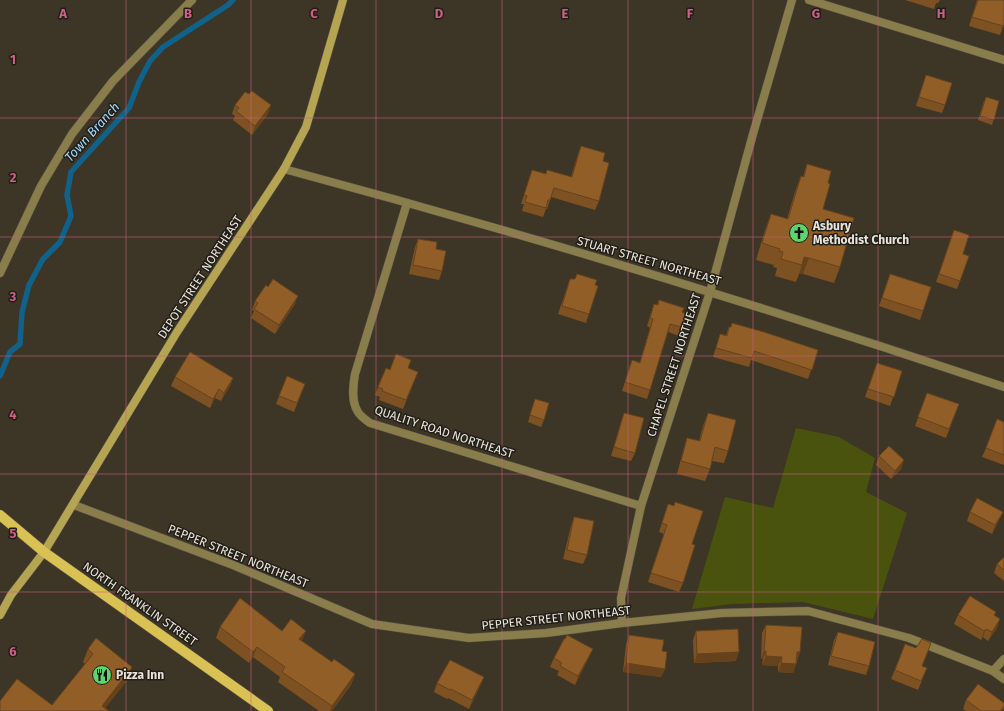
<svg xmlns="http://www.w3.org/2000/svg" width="1004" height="711" font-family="'Fira Sans',sans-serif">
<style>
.green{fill:#49530d}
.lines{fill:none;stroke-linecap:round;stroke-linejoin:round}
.stream{stroke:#10628a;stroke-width:5.5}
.street-casing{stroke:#595243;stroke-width:9}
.secondary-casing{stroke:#595243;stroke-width:9}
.primary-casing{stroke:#595243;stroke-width:11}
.street{stroke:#887d4b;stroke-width:8}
.secondary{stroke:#b5a451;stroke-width:8}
.primary{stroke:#d9c253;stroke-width:10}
.wall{fill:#7d5122}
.shaded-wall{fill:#66421c}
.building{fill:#915e28;stroke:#66421c}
.grid{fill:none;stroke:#d05f88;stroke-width:1;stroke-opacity:0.55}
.labels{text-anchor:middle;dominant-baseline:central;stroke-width:3;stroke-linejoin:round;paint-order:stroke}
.poi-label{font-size:12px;font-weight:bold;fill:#e9e4db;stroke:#211e17;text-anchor:start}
.street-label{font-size:12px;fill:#e9e4db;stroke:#211e17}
.water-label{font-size:13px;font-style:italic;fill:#a2dafd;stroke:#211e17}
.grid-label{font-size:13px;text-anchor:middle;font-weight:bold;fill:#d05f88;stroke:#211e17;stroke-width:3;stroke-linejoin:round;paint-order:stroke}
</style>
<rect width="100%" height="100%" fill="#3d3626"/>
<polygon class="green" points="796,428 839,437 875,458 866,492 907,513 873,619 803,602 732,604 692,609 725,497 773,508"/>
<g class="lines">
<polyline class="stream" points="0,376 10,352 20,344 22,312 29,285 43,259 60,242 71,216 67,195 71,172 129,108 139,82 150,61 163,47 228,5 233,0"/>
<g class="street-casing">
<g id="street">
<polyline points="809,0 1004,60"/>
<path d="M284,169C526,234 766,307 1004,387"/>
<path d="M407,203L355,374C353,386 351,402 358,412C360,416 366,420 370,423L641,506"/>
<polyline points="0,273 41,186 72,134 113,81 192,0"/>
<polyline points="74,505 233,565 372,624 469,638 546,633 622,623 722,613 808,611 909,638 993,671 1004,679"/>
<polyline points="622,623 621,598 641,506 710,292 753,134 792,0"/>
<polyline points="993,671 1004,659"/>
</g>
</g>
<g class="secondary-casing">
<polyline id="secondary" points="0,615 11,595 44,552 177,332 284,169 306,127 343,0"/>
</g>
<g class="primary-casing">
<polyline id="primary" points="0,515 44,552 268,711"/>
</g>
<use href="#street" class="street"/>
<use href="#secondary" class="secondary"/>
<use href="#primary" class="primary"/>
</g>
<g class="wall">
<polygon points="905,0 940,0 938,3 936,3 934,9"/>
<polygon points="977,0 1004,0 1004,24 1000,35 969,26"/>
<polygon points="926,75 945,105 942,113 916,106"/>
<polygon points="984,101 999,101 992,125 978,120"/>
<polygon points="235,105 268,114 252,135 233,120 235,116 232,114"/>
<polygon points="581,146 603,161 599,201 595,210 551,197 547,209 546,209 543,217 522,211 524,204 521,204 532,170 546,174 571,177 578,154"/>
<polygon points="807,164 828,183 823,209 840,267 834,283 803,274 799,274 796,282 775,276 777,268 773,267 774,265 756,260 765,230 771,214 787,219 795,192 801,176 803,177"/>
<polygon points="954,230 963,254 969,256 957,289 936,282"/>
<polygon points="418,239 436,249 442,271 439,280 409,274 415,247"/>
<polygon points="577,274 595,285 598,286 586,323 558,314 570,279 575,279"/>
<polygon points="890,274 931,287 920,320 879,306"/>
<polygon points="268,287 295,304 275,334 251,318 254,311 252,310 255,301"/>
<polygon points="659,300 682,312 682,327 679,336 668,332 647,399 622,391 632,360 640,362 650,328 647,326 651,313 654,304 657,305"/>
<polygon points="732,323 818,350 808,379 751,360 749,367 713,357 720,334 726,335 729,327 731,327"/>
<polygon points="877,363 902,371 890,406 865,397"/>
<polygon points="386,368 390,370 408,368 418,372 403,409 379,400 380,397 375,395"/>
<polygon points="175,377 233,378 230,386 221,401 215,398 210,408 171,386"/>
<polygon points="305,384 294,412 276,404 279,396"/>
<polygon points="927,393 959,404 946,438 915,426"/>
<polygon points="535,399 544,420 541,427 528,422"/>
<polygon points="624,413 635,453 631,461 611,456 621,422"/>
<polygon points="708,413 728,451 724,463 712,461 710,469 705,481 677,474 683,451 687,438 699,441 703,426"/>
<polygon points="1004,422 1004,465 982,457 986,448"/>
<polygon points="879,456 901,469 891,479 876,465"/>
<polygon points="668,504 692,544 683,583 679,592 648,582 664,534 659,532"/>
<polygon points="970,512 1003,512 992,534 967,521"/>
<polygon points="574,517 587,555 583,564 563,559 571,526"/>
<polygon points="1004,557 1004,581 994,573 997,564"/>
<polygon points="958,615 995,616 997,628 988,641 983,637 981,640 954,624"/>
<polygon points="766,625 800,652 793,673 778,672 778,666 762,665 763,659 761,659 762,633"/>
<polygon points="220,627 282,631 302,641 332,662 355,674 351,685 332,711 319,711 278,682 280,677 253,657 249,663 216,638"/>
<polygon points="696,631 736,661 694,663 693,640"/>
<polygon points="838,632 869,666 866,675 828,665 834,640"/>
<polygon points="629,635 662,651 665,669 661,677 623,672 626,644"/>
<polygon points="905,644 916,648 928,651 922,666 927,668 918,690 891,679"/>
<polygon points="88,649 132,667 128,680 85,664 83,662"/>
<polygon points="589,657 575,685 557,675 559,671 550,667 554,658"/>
<polygon points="484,677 480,686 469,709 448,698 447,699 434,692 437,683"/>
<polygon points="966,700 1004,703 1004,708 1003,711 966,711 963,709"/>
</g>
<g class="shaded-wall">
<polygon points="271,105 268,114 252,135 255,126"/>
<polygon points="804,257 809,258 803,274 799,274"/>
<polygon points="298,296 295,304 275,334 279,325"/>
<polygon points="233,378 230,386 221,401 224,393"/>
<polygon points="219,389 215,398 210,408 213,399"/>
<polygon points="904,460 901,469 891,479 895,471"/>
<polygon points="1003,512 992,534 995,525"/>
<polygon points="1000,619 997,628 988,641 992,632"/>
<polygon points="986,629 983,637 981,640 984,631"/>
<polygon points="306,631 302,641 299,639"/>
<polygon points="257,647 253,657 249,663 253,652"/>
<polygon points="593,649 575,685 578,676"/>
<polygon points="764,651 766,651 763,659 761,659"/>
<polygon points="739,652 736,661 694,663 697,654"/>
<polygon points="797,652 800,652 797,661"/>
<polygon points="766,656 782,657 778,666 762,665"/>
<polygon points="626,663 665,669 661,677 623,672"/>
<polygon points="781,663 796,664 793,673 778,672"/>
<polygon points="132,667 128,680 103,711 102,706"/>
<polygon points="355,674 351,685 332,711 330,711 332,706"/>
<polygon points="484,677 480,686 469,709 472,700"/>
<polygon points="1004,706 1003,711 1000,711"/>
</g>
<g class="building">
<polygon points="978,0 1004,0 1004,23 1003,26 972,17"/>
<polygon points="926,75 952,83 945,105 919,97"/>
<polygon points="252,91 271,105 255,126 236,111 239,108 235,105 245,92 249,94"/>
<polygon points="986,97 999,101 994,120 980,116"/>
<polygon points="581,146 605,153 603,161 609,163 599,201 554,188 550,200 548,200 546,208 525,202 527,196 524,195 532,170 546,174 547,170 572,177"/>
<polygon points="807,164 831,171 828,183 830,184 823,209 854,218 840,267 809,258 804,257 802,265 781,259 783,252 779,251 780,249 762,243 771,214 788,219 801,176 804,177"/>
<polygon points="954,230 969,235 963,254 969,256 960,281 939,274"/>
<polygon points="418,239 437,242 436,249 446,251 442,271 413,265"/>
<polygon points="577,274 597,280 595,285 598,286 589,314 562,306 570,279 575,279"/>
<polygon points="890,274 931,287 923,311 882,298"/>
<polygon points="273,279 298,296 279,325 254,309 258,303 255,301 266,285 268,287"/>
<polygon points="659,300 684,308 682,312 686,314 682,327 670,324 650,390 625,382 632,360 640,363 653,319 650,318 654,304 658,305"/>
<polygon points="732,323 764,332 818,350 812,370 754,351 752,358 716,348 720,334 727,336 729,327 731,327"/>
<polygon points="190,352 233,378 224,393 219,389 213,399 175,377"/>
<polygon points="396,354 411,360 408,368 418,372 406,400 382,391 383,389 378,387 386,368 390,370"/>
<polygon points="877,363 902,371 894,397 868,389"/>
<polygon points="287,376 305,384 297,403 279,396"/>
<polygon points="927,393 959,404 949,429 918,417"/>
<polygon points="535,399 549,403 544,420 530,415"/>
<polygon points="624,413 644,418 635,453 614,447"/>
<polygon points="708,413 736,420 728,451 715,447 710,469 681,461 687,438 700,441"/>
<polygon points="997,419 1004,422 1004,455 986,448"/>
<polygon points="889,446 904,460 895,471 879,456"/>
<polygon points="977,498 1003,512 995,525 970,512"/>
<polygon points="675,502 703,511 692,544 695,545 683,583 651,573 667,525 662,523 668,504 674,506"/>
<polygon points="574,517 594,521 587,555 567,550"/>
<polygon points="1004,557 1004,570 997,564"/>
<polygon points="970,596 996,612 994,615 1000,619 992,632 986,629 984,631 958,615"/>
<polygon points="240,598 282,631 291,619 306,631 299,639 332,662 334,659 355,674 332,706 282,672 285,667 257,647 253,652 220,627"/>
<polygon points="766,625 802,627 800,652 797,652 796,664 781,663 782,657 766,656 766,651 764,651"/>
<polygon points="738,629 739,652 697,654 696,631"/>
<polygon points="838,632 875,642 869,666 831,656"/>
<polygon points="567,635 593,649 578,676 560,666 562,663 554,658 564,639 565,639"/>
<polygon points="629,635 664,640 662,651 667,652 665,669 626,663"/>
<polygon points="96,638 132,667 102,706 109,711 0,711 0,701 17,679 52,705 93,654 88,649"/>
<polygon points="922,639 931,643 922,666 927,668 921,681 895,670 905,644 916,648"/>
<polygon points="450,660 484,677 472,700 451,689 450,690 437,683"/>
<polygon points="978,684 1004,703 1004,706 1000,711 981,711 966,700"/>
</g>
<path class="grid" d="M126,0V711M251,0V711M376,0V711M502,0V711M628,0V711M753,0V711M878,0V711M0,118H1004M0,237H1004M0,356H1004M0,474H1004M0,592H1004"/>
<defs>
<g id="church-disc" transform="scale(1)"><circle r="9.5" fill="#5dd56d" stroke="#211e17"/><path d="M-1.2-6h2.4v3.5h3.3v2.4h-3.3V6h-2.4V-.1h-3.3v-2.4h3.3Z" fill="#111"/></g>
<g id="restaurant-disc" transform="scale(1)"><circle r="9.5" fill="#5dd56d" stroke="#211e17"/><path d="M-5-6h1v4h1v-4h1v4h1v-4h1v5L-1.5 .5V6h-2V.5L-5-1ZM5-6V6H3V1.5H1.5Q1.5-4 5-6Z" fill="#111"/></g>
</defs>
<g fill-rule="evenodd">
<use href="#church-disc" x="799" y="233"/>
<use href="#restaurant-disc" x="102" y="675"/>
</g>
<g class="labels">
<g class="poi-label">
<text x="813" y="226">Asbury<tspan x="813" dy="14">Methodist Church</tspan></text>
<text x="116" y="675">Pizza Inn</text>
</g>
<g class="street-label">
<text transform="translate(649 261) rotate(16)">STUART STREET NORTHEAST</text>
<text transform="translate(200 277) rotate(-57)">DEPOT STREET NORTHEAST</text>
<text transform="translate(674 365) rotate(-72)">CHAPEL STREET NORTHEAST</text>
<text transform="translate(444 432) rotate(18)">QUALITY ROAD NORTHEAST</text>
<text transform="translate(238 556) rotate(22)">PEPPER STREET NORTHEAST</text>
<text transform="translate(140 604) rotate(35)">NORTH FRANKLIN STREET</text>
<text transform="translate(556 618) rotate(-6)">PEPPER STREET NORTHEAST</text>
</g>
<g class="water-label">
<text transform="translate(92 132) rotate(-48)">Town Branch</text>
</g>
</g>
<g class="grid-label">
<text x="63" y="18">A</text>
<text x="188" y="18">B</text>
<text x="314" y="18">C</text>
<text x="439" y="18">D</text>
<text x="565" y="18">E</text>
<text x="690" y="18">F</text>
<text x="816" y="18">G</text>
<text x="941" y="18">H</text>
<text x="13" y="64">1</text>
<text x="13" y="182">2</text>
<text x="13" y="301">3</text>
<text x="13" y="419">4</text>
<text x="13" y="538">5</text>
<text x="13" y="656">6</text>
</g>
</svg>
